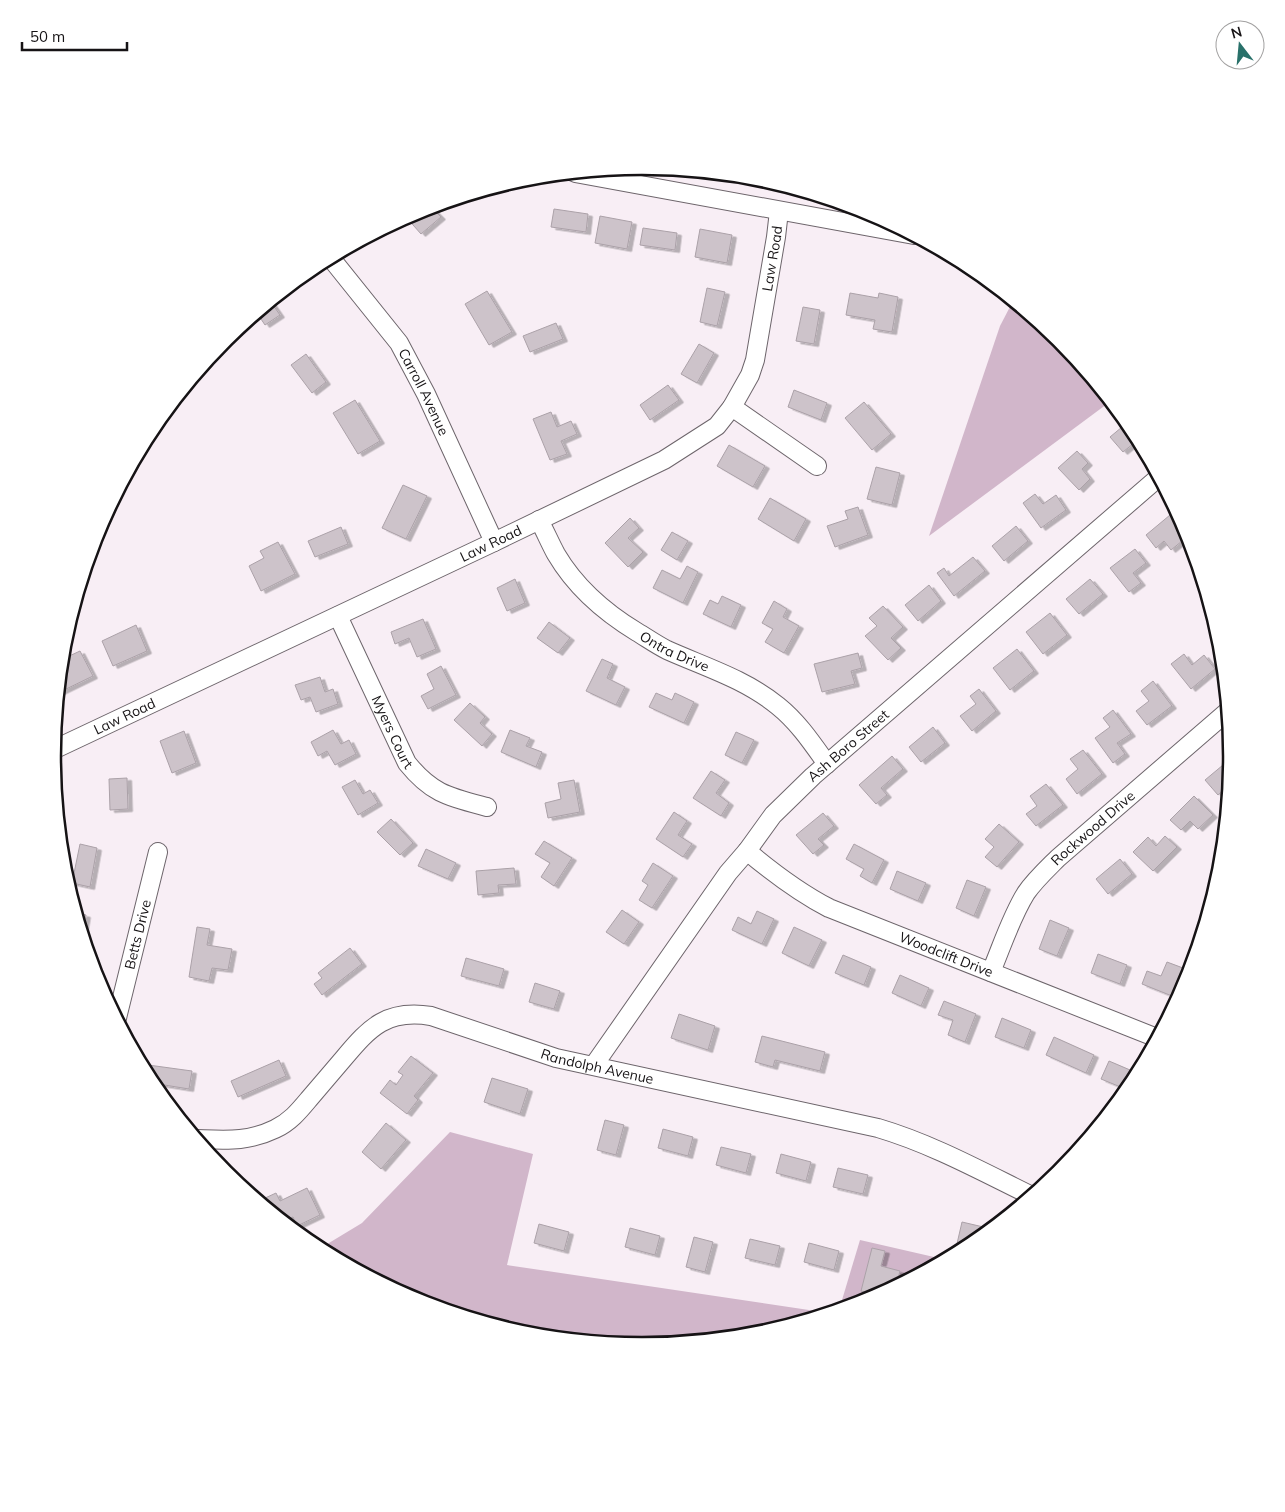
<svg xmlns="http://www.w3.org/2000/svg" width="1285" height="1512" font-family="Mulish,sans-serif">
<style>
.green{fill:#d1b6ca}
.building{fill:#cdc3ca;stroke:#aba1a8;filter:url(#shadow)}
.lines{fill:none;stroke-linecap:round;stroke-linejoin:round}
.minor-casing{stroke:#6d656b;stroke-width:20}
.minor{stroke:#fff;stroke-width:18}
.labels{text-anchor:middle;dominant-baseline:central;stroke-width:4;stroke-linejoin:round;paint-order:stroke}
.street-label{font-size:14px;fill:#161315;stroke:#fff}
.rim{fill:none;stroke:#161315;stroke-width:2.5}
</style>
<defs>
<filter id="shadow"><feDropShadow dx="4.5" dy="2.5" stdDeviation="0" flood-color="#0004"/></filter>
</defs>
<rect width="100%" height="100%" fill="#f8eef5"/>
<g class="green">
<polygon points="1013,301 1060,339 1111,401 929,536 1000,326"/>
<polygon points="450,1132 533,1154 507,1265 829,1313 757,1335 642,1346 527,1335 416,1301 319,1249 362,1223"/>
<polygon points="860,1240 934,1257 945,1260 868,1301 839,1310"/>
</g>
<g class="building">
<polygon points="431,207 441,217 421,234 406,217 417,211"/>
<polygon points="554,209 588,214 586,232 551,227"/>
<polygon points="600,216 632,222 627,249 595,243"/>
<polygon points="643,228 677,233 675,250 640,245"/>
<polygon points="700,229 732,235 727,263 695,257"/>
<polygon points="707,288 725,292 717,326 700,322"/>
<polygon points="487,291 512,332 489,345 465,304"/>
<polygon points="850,293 878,298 879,293 898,297 892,332 873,329 875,320 846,315"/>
<polygon points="271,302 280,315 265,325 257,313"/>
<polygon points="803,307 820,310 814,344 796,341"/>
<polygon points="556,323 563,339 530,352 523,336"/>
<polygon points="699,344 714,353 697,383 681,374"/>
<polygon points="306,354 326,382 312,393 291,365"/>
<polygon points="668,385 679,400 650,420 640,405"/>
<polygon points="794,390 827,403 821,420 788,407"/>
<polygon points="355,400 380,441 358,454 333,413"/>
<polygon points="864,402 891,434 872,450 845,418"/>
<polygon points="551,412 557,427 571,421 577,434 561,441 567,454 550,460 533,419"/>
<polygon points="1128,422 1139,439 1123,452 1110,437"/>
<polygon points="729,445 765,466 753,487 717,466"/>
<polygon points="1077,451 1088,463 1082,469 1090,479 1079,490 1058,468"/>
<polygon points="876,467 900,473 892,505 867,499"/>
<polygon points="403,485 427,496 406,539 382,528"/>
<polygon points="1035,494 1043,504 1056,495 1066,510 1041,528 1023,503"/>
<polygon points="770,498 806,519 794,541 758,519"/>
<polygon points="858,507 868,535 835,547 827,526 848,519 845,511"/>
<polygon points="1170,515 1187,537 1171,550 1164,541 1156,548 1146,535"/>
<polygon points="630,518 639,528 628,538 643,552 628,567 605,543"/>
<polygon points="1016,526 1028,541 1004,561 992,546"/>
<polygon points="341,527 348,544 315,557 308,541"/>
<polygon points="672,532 688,541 677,560 661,550"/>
<polygon points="278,542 295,574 261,591 249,566 264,558 260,551"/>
<polygon points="1135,549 1146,563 1133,573 1141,583 1129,592 1110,568"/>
<polygon points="973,557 985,571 954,596 937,573 944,568 949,576"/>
<polygon points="687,566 698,572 683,603 653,588 662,570 680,579"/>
<polygon points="515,579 525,603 507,611 497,588"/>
<polygon points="1090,579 1103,594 1079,614 1066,599"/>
<polygon points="929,585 941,601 918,621 905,605"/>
<polygon points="722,596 741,605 731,627 703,614 710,600 718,604"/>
<polygon points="774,601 787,609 783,617 799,626 784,653 765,642 773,629 762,623"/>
<polygon points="883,606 903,627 891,638 901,648 888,660 865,636 877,626 869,618"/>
<polygon points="1050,613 1067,635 1043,654 1026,632"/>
<polygon points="423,619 436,649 417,657 409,638 395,644 391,632"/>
<polygon points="549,622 570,638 558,653 537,638"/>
<polygon points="136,625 147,651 113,666 102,641"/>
<polygon points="1017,649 1034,671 1010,690 993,668"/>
<polygon points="80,651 93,676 60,692 63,654 65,658"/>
<polygon points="858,653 862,668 851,671 855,684 822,692 814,664"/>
<polygon points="1184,654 1192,665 1204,655 1215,669 1191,689 1171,664"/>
<polygon points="602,659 613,664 607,678 625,687 616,705 586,691"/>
<polygon points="441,666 456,695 428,709 421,696 434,689 427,674"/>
<polygon points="320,677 325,692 333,689 338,704 316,712 310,697 301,700 295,685"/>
<polygon points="1153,681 1172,706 1147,725 1136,711 1149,701 1141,691"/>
<polygon points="979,689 996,711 972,731 960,716 976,704 970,696"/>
<polygon points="656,693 672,700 675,693 694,702 684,723 649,707"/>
<polygon points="470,703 485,717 480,723 492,734 482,746 454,720"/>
<polygon points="1113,710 1131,734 1117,743 1125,754 1113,763 1095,738 1110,727 1103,718"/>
<polygon points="933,727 945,743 921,762 909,747"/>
<polygon points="333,730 341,744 349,740 356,754 335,765 327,751 318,756 311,742"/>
<polygon points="510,730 530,738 526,746 542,752 536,767 501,752"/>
<polygon points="184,731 196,763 172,773 160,741"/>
<polygon points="736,732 754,740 742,763 725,755"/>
<polygon points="1083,750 1102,774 1077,794 1066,779 1078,769 1070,759"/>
<polygon points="892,756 903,769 881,788 887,795 876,804 859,785"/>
<polygon points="1229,760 1232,763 1230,785 1218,795 1205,780"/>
<polygon points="711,771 725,780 716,793 729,803 721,816 693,798"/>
<polygon points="127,778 128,809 110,810 109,779"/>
<polygon points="355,780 363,794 370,790 378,803 358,815 342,787"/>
<polygon points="574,780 580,812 548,818 545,803 561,799 558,783"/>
<polygon points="1046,784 1063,805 1036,826 1026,814 1037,806 1030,796"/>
<polygon points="1194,796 1213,815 1198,829 1190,821 1181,830 1170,820"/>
<polygon points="674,812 687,821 678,835 692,844 683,857 656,839"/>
<polygon points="823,813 834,826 818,839 824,845 813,854 796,835"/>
<polygon points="391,819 413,843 400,855 377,832"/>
<polygon points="999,824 1019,842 997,867 985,857 994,847 985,839"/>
<polygon points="1165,836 1177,847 1153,871 1133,852 1148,837 1156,846"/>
<polygon points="544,841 572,858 554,886 541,877 550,863 535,854"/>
<polygon points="80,844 97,848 90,887 72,883"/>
<polygon points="854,844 884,860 872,883 860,876 864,869 846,859"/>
<polygon points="426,849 456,863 448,879 418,866"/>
<polygon points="1120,859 1132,874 1108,894 1096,879"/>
<polygon points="653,863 673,876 652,908 639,900 648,885 642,881"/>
<polygon points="514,868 516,884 498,885 499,893 478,895 476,871"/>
<polygon points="897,871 926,883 918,901 890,889"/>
<polygon points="967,880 986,887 974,916 956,908"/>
<polygon points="622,910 639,922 624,944 606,932"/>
<polygon points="757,911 774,919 762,944 732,930 738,917 751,924"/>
<polygon points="77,913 86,915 83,933"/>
<polygon points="1050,920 1069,928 1057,956 1039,949"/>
<polygon points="197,927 210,929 207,945 232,949 228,970 212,968 209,981 189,977"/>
<polygon points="794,927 822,940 809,966 782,953"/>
<polygon points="350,948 362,964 322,995 314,984 322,978 318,973"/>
<polygon points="1098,954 1127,965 1120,984 1091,973"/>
<polygon points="843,955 871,967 864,985 835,973"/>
<polygon points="466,958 504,969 499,986 461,976"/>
<polygon points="1167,962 1183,968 1172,996 1142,984 1147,971 1161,976"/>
<polygon points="900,975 929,988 921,1006 892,993"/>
<polygon points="535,983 560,991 554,1009 529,1002"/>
<polygon points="944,1001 976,1014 965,1042 948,1035 953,1020 938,1015"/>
<polygon points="679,1014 715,1026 708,1050 671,1038"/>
<polygon points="1002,1018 1031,1030 1024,1048 995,1037"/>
<polygon points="762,1036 825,1052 820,1071 775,1060 773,1067 755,1062"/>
<polygon points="1054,1037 1094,1055 1086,1073 1046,1055"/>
<polygon points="411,1056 433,1073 414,1096 418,1100 407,1114 380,1093 390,1080 396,1085 403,1075 398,1072"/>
<polygon points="279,1060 286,1076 238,1097 231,1081"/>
<polygon points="1109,1061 1137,1073 1133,1084 1128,1090 1101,1079"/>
<polygon points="141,1064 192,1071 189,1089 152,1083"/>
<polygon points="492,1078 528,1089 520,1114 484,1102"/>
<polygon points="605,1120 624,1125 616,1155 597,1150"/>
<polygon points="386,1123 406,1140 381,1169 362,1152"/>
<polygon points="663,1129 693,1137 688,1156 658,1148"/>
<polygon points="721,1147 751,1154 746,1173 716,1165"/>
<polygon points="781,1154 811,1162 806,1181 776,1173"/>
<polygon points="838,1168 868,1175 863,1194 833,1187"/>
<polygon points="307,1188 320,1215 297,1226 293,1217 283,1221 267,1207 263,1199 276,1193 280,1201"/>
<polygon points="962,1222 992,1229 964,1250 956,1248"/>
<polygon points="539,1224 569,1232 564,1251 534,1243"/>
<polygon points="630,1228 660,1236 655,1255 625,1247"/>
<polygon points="694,1237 713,1242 705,1272 686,1267"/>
<polygon points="750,1239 780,1246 775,1265 745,1258"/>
<polygon points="809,1243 839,1251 834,1270 804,1262"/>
<polygon points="872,1248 885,1251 881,1266 900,1271 896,1286 879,1296 861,1291"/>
</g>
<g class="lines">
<g class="minor-casing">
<g id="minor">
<polyline points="575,173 914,235"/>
<path id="s1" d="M330,257L399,343L426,394L494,542"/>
<polyline points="732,407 817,466"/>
<path id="s2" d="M539,520C545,531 550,543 556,554C576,588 604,612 637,632C647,638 657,645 667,650C705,667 745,679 778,706C798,722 812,743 827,764"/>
<path id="s3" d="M338,616L407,763C432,794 449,797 487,807"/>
<path id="s4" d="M53,750L494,542L664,460L717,426L732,407L750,375L755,360L776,237L779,211"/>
<path id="s5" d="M747,851C772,872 800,893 829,908L1157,1038"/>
<path id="s6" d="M991,972C1002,946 1011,917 1026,893C1035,880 1047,869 1058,858L1228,711"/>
<path id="s7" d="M117,1018L158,852"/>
<path id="s8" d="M594,1065L728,873L747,851L773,815L813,776L1159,477"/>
<path id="s9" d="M197,1139C227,1140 248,1142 275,1129C290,1122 299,1111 309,1099C321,1085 332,1072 344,1058C370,1027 387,1009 431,1016L556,1058L878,1128C932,1144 981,1171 1032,1196"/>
</g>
</g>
<use href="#minor" class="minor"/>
</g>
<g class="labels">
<g class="street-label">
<text stroke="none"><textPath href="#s4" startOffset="919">Law Road</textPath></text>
<text stroke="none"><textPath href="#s1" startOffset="165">Carroll Avenue</textPath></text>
<text stroke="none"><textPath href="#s4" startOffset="484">Law Road</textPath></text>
<text stroke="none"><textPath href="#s2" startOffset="194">Ontra Drive</textPath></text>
<text stroke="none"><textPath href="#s4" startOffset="79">Law Road</textPath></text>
<text stroke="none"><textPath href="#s3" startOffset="128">Myers Court</textPath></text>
<text stroke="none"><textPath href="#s8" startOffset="410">Ash Boro Street</textPath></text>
<text stroke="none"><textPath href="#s6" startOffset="180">Rockwood Drive</textPath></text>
<text stroke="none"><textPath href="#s7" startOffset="86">Betts Drive</textPath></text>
<text stroke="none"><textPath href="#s5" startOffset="226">Woodclift Drive</textPath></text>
<text stroke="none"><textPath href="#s9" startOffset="456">Randolph Avenue</textPath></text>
</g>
</g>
<path d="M0 0H1285V1512H0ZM61 756a581 581 0 1 1 1162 0a581 581 0 1 1-1162 0Z" fill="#fff" fill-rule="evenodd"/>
<path class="rim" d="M61 756a581 581 0 1 1 1162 0a581 581 0 1 1-1162 0Z"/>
<g transform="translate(1240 45) rotate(344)"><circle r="24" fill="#ffffff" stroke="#a2a1a1"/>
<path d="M0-4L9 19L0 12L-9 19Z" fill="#29716a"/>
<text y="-8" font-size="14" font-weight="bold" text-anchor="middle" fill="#161315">N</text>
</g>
<path d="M22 42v8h105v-8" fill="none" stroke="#161315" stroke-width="2.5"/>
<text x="30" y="42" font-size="15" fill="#161315" stroke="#ffffff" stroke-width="4" paint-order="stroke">50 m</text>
</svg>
